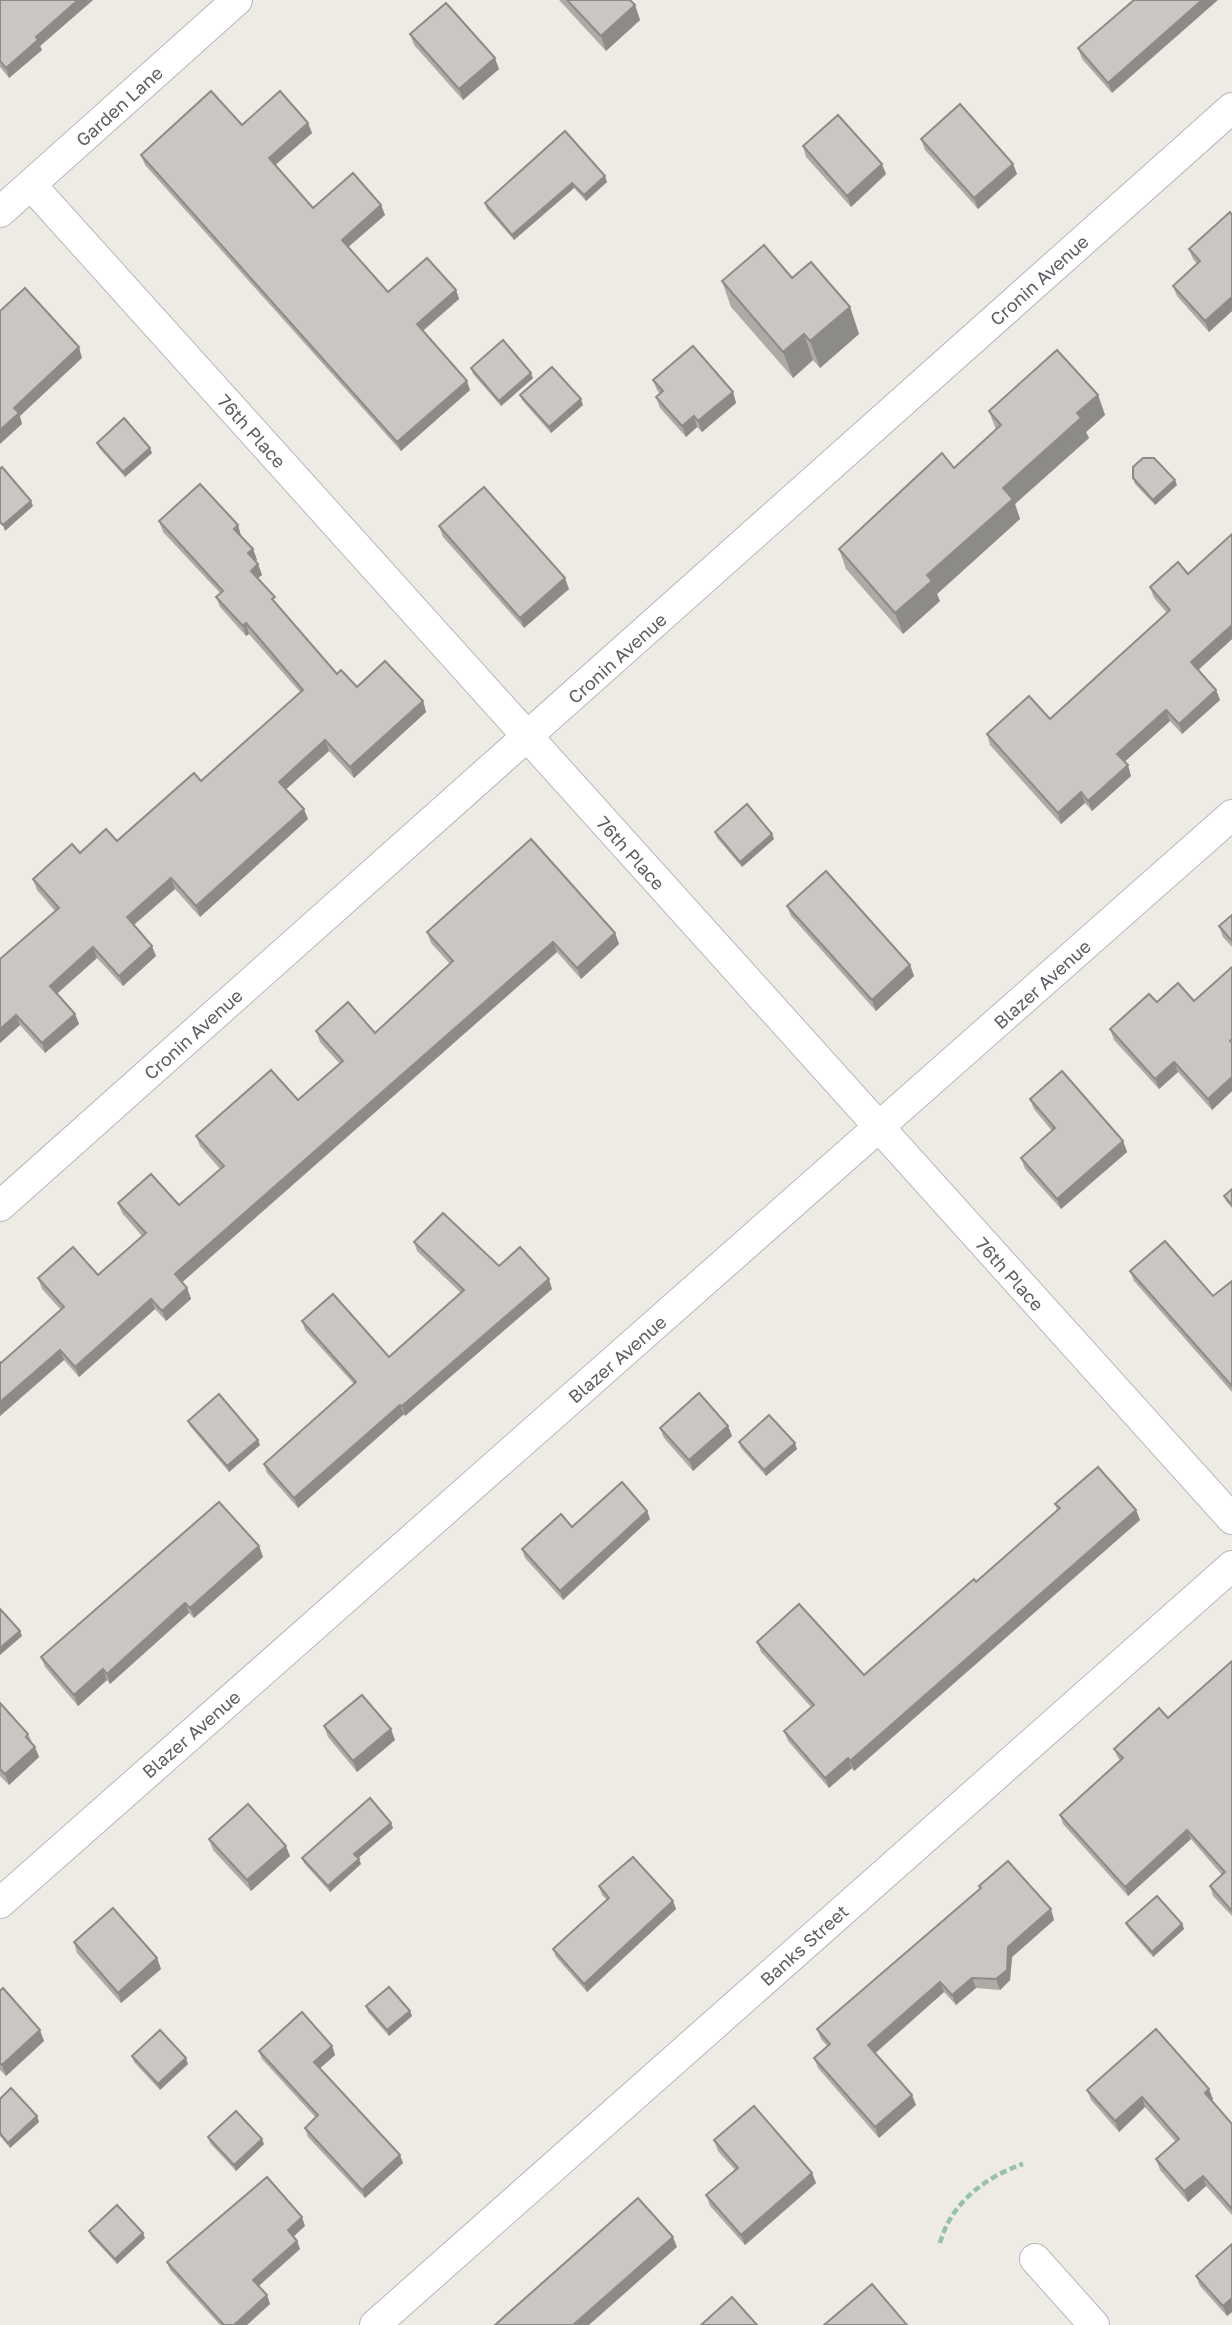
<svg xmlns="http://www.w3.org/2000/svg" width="1232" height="2325" font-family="'Golos Text',sans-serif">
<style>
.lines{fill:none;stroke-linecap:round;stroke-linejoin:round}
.street-casing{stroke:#b5b8bc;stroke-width:32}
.path{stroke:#98c2a5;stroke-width:4.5;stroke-dasharray:7 3.5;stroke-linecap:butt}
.street{stroke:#fff;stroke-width:30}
.wall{fill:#aeaba7}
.shaded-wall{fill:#8d8b88}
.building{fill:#cac7c2;stroke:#8d8b88;stroke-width:2}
.labels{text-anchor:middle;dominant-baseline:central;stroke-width:6;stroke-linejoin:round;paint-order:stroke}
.street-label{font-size:18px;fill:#5b5e63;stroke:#fff}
</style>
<rect width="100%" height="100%" fill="#edebe3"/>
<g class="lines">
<g class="street-casing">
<g id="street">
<polyline points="31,185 1232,1519"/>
<polyline points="0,212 237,0"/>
<polyline points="0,1206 1232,108"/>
<polyline points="0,1903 1232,815"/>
<polyline points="1035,2259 1094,2325"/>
<polyline points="375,2325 1232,1566"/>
</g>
</g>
<path class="path" d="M940,2243C951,2203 985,2177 1023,2164"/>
<use href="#street" class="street"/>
</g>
<g class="wall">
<polygon points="0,0 93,0 40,46 42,50 9,78 0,67"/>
<polygon points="559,0 630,0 635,5 640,20 606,51"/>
<polygon points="1134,0 1112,93 1082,59 1078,48"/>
<polygon points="410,34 499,69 463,100 414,45"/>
<polygon points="308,123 312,133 275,165 313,208 381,205 385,215 348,247 388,292 456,290 459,299 423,331 470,390 401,451 145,165 141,155 242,125"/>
<polygon points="565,131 607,182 586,201 574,188 514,240 487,209 485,203"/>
<polygon points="921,139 1013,164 1017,174 978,209 925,150"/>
<polygon points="803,146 886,174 851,207 806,157"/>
<polygon points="1232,215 1232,311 1209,332 1177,296 1173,286 1197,264 1193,259 1189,249"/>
<polygon points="792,278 850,307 859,334 820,368 813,360 793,378 731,307 722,281"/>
<polygon points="471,368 533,378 501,406 473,374"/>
<polygon points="653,380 733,392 736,403 702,432 697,427 686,437 660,408 656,397 660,394 657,390"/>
<polygon points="520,395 583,405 551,433 522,400"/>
<polygon points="1098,395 1105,415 1086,432 1089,438 1015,504 1020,519 937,594 940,601 903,634 846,569 839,549 954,468 996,430 989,411"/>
<polygon points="97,443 152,453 125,477 99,448"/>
<polygon points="1133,478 1177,485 1155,505 1135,484"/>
<polygon points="159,521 238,525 241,536 253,549 257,560 255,561 258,564 262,575 258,578 278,606 337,674 357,687 423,701 426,712 354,778 329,751 286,789 308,819 200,917 175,889 134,925 156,956 123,986 97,958 57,994 75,1014 79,1024 45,1053 20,1025 0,1043 0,959 55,911 37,890 33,879 80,853 117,841 201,781 300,692 249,634 246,636 220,607 216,597 220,593 163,532"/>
<polygon points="439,526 569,589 524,628 443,537"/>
<polygon points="1232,534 1232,639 1198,670 1216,690 1220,700 1182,734 1170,721 1124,762 1131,776 1092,811 1085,803 1061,824 990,745 987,734 1050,719 1167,613 1154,598 1150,587 1188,574"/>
<polygon points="715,832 774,839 742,867 717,838"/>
<polygon points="787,906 910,965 914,976 876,1011 791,916"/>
<polygon points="1232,915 1232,947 1223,937 1219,926"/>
<polygon points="427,932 615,933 619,944 581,979 557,952 182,1282 187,1288 191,1299 166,1321 155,1309 79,1377 64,1360 0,1416 0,1362 1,1363 61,1310 42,1289 38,1278 98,1275 142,1236 122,1213 118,1203 179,1205 220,1169 200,1146 196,1136 298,1100 340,1064 320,1042 316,1031 375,1033 450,964 431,943"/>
<polygon points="1232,967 1232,1091 1212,1110 1178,1072 1159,1089 1114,1040 1110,1029 1157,1002 1194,1001"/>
<polygon points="1030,1099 1123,1141 1127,1152 1061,1209 1025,1169 1021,1158 1052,1131 1034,1109"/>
<polygon points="1232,1189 1232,1208 1226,1201 1224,1196"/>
<polygon points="414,1242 499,1266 552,1289 405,1416 404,1414 298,1508 267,1473 264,1464 354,1384 305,1330 302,1321 389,1357 461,1293 417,1251"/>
<polygon points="1130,1271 1213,1296 1232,1281 1232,1392 1134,1281"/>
<polygon points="188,1421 260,1445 229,1472 190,1426"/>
<polygon points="728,1426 732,1436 693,1471 664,1438 660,1428"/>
<polygon points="739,1442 797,1449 766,1476 741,1448"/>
<polygon points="1055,1504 1136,1510 1140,1520 854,1771 852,1768 829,1788 788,1741 784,1731 811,1707 761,1652 757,1642 864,1675 976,1582 1057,1510"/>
<polygon points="647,1511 650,1519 563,1600 525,1558 522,1549 572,1527"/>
<polygon points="259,1546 263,1557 194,1618 189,1613 110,1684 107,1680 78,1706 45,1667 41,1657"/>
<polygon points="1232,1661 1232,1916 1213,1896 1210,1886 1222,1875 1191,1839 1128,1896 1063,1824 1060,1815 1120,1760 1118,1758 1114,1749 1168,1718"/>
<polygon points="0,1703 28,1734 39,1757 9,1785 0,1776"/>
<polygon points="324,1726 395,1740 357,1772 328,1737"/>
<polygon points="391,1823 393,1828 358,1858 361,1864 330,1892 304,1863 302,1858"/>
<polygon points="209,1839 290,1856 251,1891 213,1850"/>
<polygon points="599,1886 673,1901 676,1909 587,1992 556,1957 553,1949 607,1900 602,1895"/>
<polygon points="979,1886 1054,1920 1012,1957 1010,1980 1000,1990 976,1988 956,2005 944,1992 875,2053 916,2105 879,2138 818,2068 814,2058 827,2046 821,2039 817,2029 980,1888"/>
<polygon points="1126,1923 1182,1924 1184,1929 1153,1957 1128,1928"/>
<polygon points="74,1942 157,1958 161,1969 121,2003 77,1953"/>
<polygon points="0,1991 44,2041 6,2076 0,2070"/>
<polygon points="366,2006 410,2011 412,2016 389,2036 368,2012"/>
<polygon points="332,2046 335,2055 320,2068 403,2163 365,2198 308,2137 305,2128 316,2118 262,2059 259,2051"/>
<polygon points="132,2056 188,2064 160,2090 134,2062"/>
<polygon points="1087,2090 1213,2099 1212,2101 1232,2124 1232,2215 1206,2186 1188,2202 1160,2170 1156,2159 1176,2142 1145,2107 1119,2132 1091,2100"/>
<polygon points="0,2099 37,2116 39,2122 10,2148 0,2136"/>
<polygon points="208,2137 264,2144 236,2171 210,2143"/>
<polygon points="714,2140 812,2173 816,2183 745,2245 710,2206 706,2195 735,2170 718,2151"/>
<polygon points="305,2226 293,2236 297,2241 300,2249 259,2286 267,2295 270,2304 247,2325 220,2325 170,2270 167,2262"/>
<polygon points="89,2231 145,2238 117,2264 91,2236"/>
<polygon points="1232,2244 1232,2312 1227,2316 1200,2286 1196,2276"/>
</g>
<g class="shaded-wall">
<polygon points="78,0 93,0 40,46 42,50 9,78 6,68 36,37"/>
<polygon points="1202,0 1218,0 1112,93 1108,83"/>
<polygon points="635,5 640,20 606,51 601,36"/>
<polygon points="495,58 499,69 463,100 459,89"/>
<polygon points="308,123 312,133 273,167 269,158"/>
<polygon points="882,164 886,174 851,207 847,196"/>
<polygon points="1013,164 1017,174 978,209 974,198"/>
<polygon points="605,176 607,182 586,201 584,195"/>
<polygon points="572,183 574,188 514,240 512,235"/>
<polygon points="381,205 385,215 346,249 342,240"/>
<polygon points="456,290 459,299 420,333 417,324"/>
<polygon points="1232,297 1232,311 1209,332 1205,321"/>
<polygon points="850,307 859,334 820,368 810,341"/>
<polygon points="804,334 813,360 793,378 783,352"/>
<polygon points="79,347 82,358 20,416 22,424 0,444 0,430 14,408"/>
<polygon points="531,373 533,378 501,406 499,401"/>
<polygon points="467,381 470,390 401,451 397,442"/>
<polygon points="733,392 736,403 702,432 698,421"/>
<polygon points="1098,395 1105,415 1086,432 1089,438 1015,504 1020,519 937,594 940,601 903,634 895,613 1003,488 1077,413"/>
<polygon points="581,399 583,405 551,433 549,427"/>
<polygon points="694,416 697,427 686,437 682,426"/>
<polygon points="150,448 152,453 125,477 123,472"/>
<polygon points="1175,480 1177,485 1155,505 1153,500"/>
<polygon points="31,501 33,506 5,531 3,525"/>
<polygon points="238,525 241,536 238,539 234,529"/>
<polygon points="253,549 257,560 252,564 248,553"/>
<polygon points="258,564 262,575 254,581 251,571"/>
<polygon points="565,578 569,589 524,628 520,618"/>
<polygon points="246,623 249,634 246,636 243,626"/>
<polygon points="1232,625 1232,639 1195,673 1191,662"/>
<polygon points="1216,690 1220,700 1182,734 1179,724"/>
<polygon points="423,701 426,712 354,778 350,767"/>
<polygon points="1166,710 1170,721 1121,765 1117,754"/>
<polygon points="325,740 329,751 283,792 279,782"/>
<polygon points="1128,765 1131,776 1092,811 1088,801"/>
<polygon points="1081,792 1085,803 1061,824 1058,813"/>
<polygon points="304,809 308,819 200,917 196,906"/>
<polygon points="772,834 774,839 742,867 740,862"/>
<polygon points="171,878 175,889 131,927 127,917"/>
<polygon points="615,933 619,944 581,979 577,968"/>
<polygon points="553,942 557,952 179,1285 175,1274"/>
<polygon points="152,946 156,956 123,986 119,976"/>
<polygon points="93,947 97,958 54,996 50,986"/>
<polygon points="910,965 914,976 876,1011 872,1000"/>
<polygon points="75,1014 79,1024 45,1053 42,1043"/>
<polygon points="16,1015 20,1025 0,1043 0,1029"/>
<polygon points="1174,1062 1178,1072 1159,1089 1155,1079"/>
<polygon points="1232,1077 1232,1091 1212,1110 1208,1099"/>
<polygon points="1123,1141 1127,1152 1061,1209 1057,1199"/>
<polygon points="549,1279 552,1289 405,1416 402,1406"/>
<polygon points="187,1288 191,1299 166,1321 162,1311"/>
<polygon points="151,1299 155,1309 79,1377 75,1367"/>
<polygon points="60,1350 64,1360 0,1416 0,1402"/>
<polygon points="400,1405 404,1414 298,1508 294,1498"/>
<polygon points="728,1426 732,1436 693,1471 689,1460"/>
<polygon points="258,1440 260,1445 229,1472 227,1466"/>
<polygon points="795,1443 797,1449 766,1476 764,1470"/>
<polygon points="1136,1510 1140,1520 854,1771 850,1761"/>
<polygon points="647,1511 650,1519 563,1600 560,1591"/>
<polygon points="259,1546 263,1557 194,1618 190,1608"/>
<polygon points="185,1603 189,1613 110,1684 107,1674"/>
<polygon points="20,1631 22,1636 0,1655 0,1648"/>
<polygon points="103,1669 107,1680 78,1706 74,1695"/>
<polygon points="391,1729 395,1740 357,1772 353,1761"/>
<polygon points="35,1747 39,1757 9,1785 5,1774"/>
<polygon points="848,1758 852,1768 829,1788 825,1778"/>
<polygon points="391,1823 393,1828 356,1860 354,1854"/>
<polygon points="1187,1830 1191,1839 1128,1896 1125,1887"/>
<polygon points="286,1846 290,1856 251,1891 247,1880"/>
<polygon points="359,1859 361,1864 330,1892 328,1886"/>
<polygon points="673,1901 676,1909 587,1992 584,1984"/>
<polygon points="1051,1909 1054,1920 1012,1957 1010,1980 1000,1990 996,1979 1008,1947"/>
<polygon points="1182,1924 1184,1929 1153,1957 1152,1952"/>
<polygon points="157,1958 161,1969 121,2003 118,1993"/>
<polygon points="972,1978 976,1988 956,2005 952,1995"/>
<polygon points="940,1982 944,1992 872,2056 868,2045"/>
<polygon points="410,2011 412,2016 389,2036 387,2030"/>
<polygon points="40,2030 44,2041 6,2076 2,2065"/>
<polygon points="332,2046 335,2055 317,2071 314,2062"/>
<polygon points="186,2058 188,2064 160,2090 158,2084"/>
<polygon points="1209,2089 1213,2099 1208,2103 1205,2093"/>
<polygon points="912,2095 916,2105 879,2138 875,2127"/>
<polygon points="1142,2097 1145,2107 1119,2132 1115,2121"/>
<polygon points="37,2116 39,2122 10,2148 8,2143"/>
<polygon points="262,2139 264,2144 236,2171 234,2165"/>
<polygon points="400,2155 403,2163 365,2198 362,2190"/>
<polygon points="812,2173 816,2183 745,2245 741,2235"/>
<polygon points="1203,2176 1206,2186 1188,2202 1184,2191"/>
<polygon points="302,2217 305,2226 291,2239 288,2230"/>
<polygon points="143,2233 145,2238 117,2264 115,2259"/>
<polygon points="673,2237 677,2247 589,2325 573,2325"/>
<polygon points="297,2241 300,2249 256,2288 253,2280"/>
<polygon points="267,2295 270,2304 247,2325 234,2325"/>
<polygon points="1232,2298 1232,2312 1227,2316 1223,2306"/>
</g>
<g class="building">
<polygon points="0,0 78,0 36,37 38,40 6,68 0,61"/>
<polygon points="567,0 630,0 635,5 601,36"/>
<polygon points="1134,0 1202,0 1108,83 1078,48"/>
<polygon points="446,3 495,58 459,89 410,34"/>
<polygon points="211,91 242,125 280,91 308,123 269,158 313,208 353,173 381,205 342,240 388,292 427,258 456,290 417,324 467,381 397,442 141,155"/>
<polygon points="960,104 1013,164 974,198 921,139"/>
<polygon points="838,115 882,164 847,196 803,146"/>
<polygon points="565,131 605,176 584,195 572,183 512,235 485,203"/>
<polygon points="1230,212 1232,215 1232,297 1205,321 1173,286 1200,261 1189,249"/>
<polygon points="764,245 792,278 811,262 850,307 810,341 804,334 783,352 722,281"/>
<polygon points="25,288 79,347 14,408 19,413 0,430 0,311"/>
<polygon points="503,340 531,373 499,401 471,368"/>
<polygon points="693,346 733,392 698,421 694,416 682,426 656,397 663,391 653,380"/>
<polygon points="1057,350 1098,395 1077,413 1081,418 1003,488 1013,499 927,575 932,581 895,613 839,549 942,453 954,468 1001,425 989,411"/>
<polygon points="552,367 581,399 549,427 520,395"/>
<polygon points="124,418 150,448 123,472 97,443"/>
<polygon points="1143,458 1154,458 1175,480 1153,500 1133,478 1133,467"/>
<polygon points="2,467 31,501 3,525 0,522 0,469"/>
<polygon points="200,484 238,525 234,529 253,549 248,553 258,564 251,571 275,597 272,599 337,674 341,670 357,687 385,661 423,701 350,767 325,740 279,782 304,809 196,906 171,878 127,917 152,946 119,976 93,947 50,986 75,1014 42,1043 16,1015 0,1029 0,959 59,908 33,879 72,844 80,853 106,829 117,841 194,773 201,781 303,690 246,623 243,626 216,597 223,591 159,521"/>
<polygon points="484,487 565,578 520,618 439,526"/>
<polygon points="1232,534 1232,625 1191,662 1216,690 1179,724 1166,710 1117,754 1128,765 1088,801 1081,792 1058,813 987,734 1029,696 1050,719 1170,610 1150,587 1178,562 1188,574"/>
<polygon points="747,804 772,834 740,862 715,832"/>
<polygon points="531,839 615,933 577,968 553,942 175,1274 187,1288 162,1311 151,1299 75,1367 60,1350 0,1402 0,1362 1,1363 64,1307 38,1278 73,1247 98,1275 146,1233 118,1203 151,1174 179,1205 224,1166 196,1136 271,1070 298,1100 343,1061 316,1031 348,1002 375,1033 453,961 427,932"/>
<polygon points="826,871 910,965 872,1000 787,906"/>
<polygon points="1232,915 1232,941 1219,926"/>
<polygon points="1232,967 1232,1039 1230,1041 1232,1043 1232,1077 1208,1099 1174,1062 1155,1079 1110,1029 1149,994 1157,1002 1178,983 1194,1001"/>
<polygon points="1062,1071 1123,1141 1057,1199 1021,1158 1055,1128 1030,1099"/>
<polygon points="1232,1189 1232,1205 1224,1196"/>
<polygon points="443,1213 499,1266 520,1247 549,1279 402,1406 400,1405 294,1498 264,1464 356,1382 302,1321 333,1294 389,1357 464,1290 414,1242"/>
<polygon points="1165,1241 1213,1296 1232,1281 1232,1386 1130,1271"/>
<polygon points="699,1393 728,1426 689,1460 660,1428"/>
<polygon points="219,1394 258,1440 227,1466 188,1421"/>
<polygon points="769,1415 795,1443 764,1470 739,1442"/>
<polygon points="1098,1467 1136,1510 850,1761 848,1758 825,1778 784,1731 814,1705 757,1642 799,1604 864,1675 974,1579 976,1582 1060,1508 1055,1504"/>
<polygon points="622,1482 647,1511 560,1591 522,1549 561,1514 572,1527"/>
<polygon points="219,1502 259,1546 190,1608 185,1603 107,1674 103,1669 74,1695 41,1657"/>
<polygon points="0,1609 20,1631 0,1648"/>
<polygon points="1232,1661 1232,1911 1210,1886 1225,1872 1187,1830 1125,1887 1060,1815 1123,1758 1114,1749 1159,1708 1168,1718"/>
<polygon points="362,1695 391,1729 353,1761 324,1726"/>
<polygon points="0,1703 28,1734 26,1737 35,1747 5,1774 0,1769"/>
<polygon points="370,1798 391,1823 354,1854 359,1859 328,1886 302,1858"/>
<polygon points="248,1804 286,1846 247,1880 209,1839"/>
<polygon points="633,1857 673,1901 584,1984 553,1949 609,1898 599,1886"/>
<polygon points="1008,1861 1051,1909 1008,1947 1007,1970 996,1979 972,1978 952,1995 940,1982 868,2045 912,2095 875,2127 814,2058 830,2044 817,2029 981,1888 979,1886"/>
<polygon points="1157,1896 1182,1924 1152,1952 1126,1923"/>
<polygon points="113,1908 157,1958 118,1993 74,1942"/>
<polygon points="389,1987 410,2011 387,2030 366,2006"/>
<polygon points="3,1988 40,2030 2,2065 0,2063 0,1991"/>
<polygon points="302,2012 332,2046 314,2062 400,2155 362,2190 305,2128 318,2115 259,2051"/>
<polygon points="1156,2029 1209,2089 1205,2093 1232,2124 1232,2209 1203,2176 1184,2191 1156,2159 1179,2139 1142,2097 1115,2121 1087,2090"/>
<polygon points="160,2030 186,2058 158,2084 132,2056"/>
<polygon points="11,2088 37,2116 8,2143 0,2133 0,2099"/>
<polygon points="754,2106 812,2173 741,2235 706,2195 738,2168 714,2140"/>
<polygon points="236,2111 262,2139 234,2165 208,2137"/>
<polygon points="267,2177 302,2217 288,2230 297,2241 253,2280 267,2295 234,2325 224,2325 167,2262"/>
<polygon points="638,2198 673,2237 573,2325 495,2325"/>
<polygon points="117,2205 143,2233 115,2259 89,2231"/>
<polygon points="1232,2244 1232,2298 1223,2306 1196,2276"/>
<polygon points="872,2284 907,2325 824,2325"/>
<polygon points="732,2297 757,2325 701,2325"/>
</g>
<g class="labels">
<g class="street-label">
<text transform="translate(119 106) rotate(-42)">Garden Lane</text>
<text transform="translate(1039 280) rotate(-42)">Cronin Avenue</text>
<text transform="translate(252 431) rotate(48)">76th Place</text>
<text transform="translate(617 658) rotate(-42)">Cronin Avenue</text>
<text transform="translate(631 853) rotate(48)">76th Place</text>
<text transform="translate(1042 984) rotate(-42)">Blazer Avenue</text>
<text transform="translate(193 1034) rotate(-42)">Cronin Avenue</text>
<text transform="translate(1010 1274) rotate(48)">76th Place</text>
<text transform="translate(617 1359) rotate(-41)">Blazer Avenue</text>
<text transform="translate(191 1734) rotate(-41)">Blazer Avenue</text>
<text transform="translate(804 1945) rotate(-42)">Banks Street</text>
</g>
</g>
</svg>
